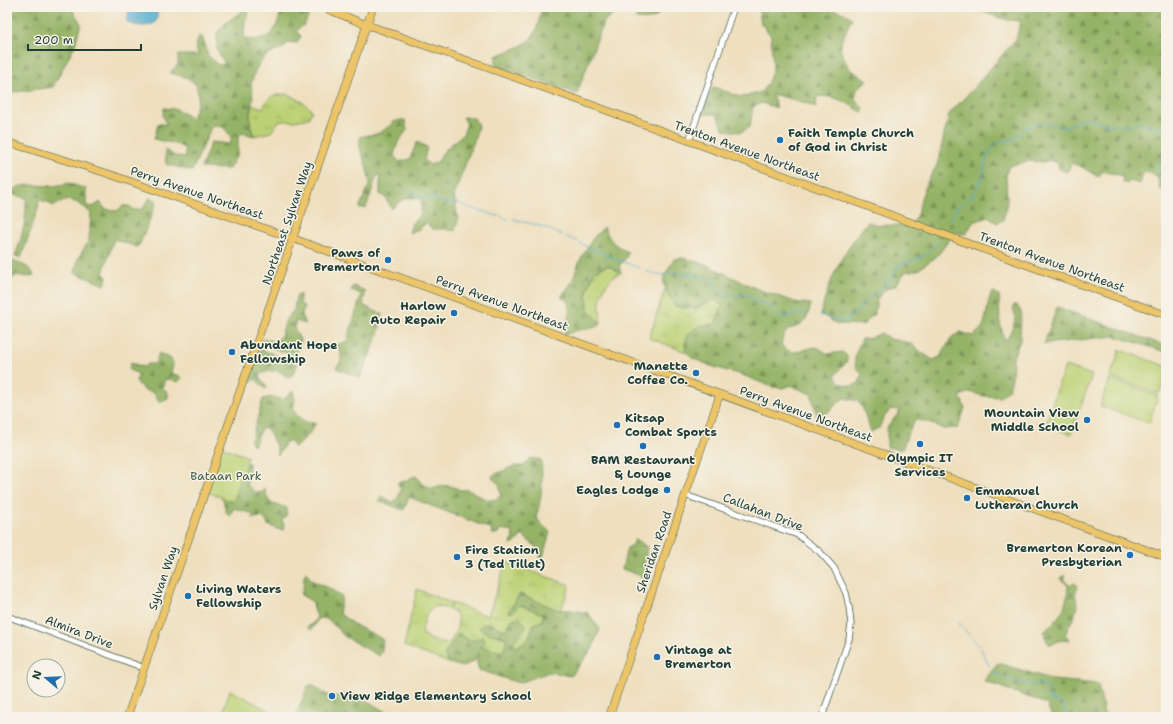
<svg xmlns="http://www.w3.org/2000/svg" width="1173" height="724" font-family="'Shantell Sans',sans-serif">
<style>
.grass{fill:url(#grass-tufts);stroke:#6e8754}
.forest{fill:url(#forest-firs);stroke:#5a784d}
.park{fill:#bcd175;stroke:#6e8754}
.water{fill:url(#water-ripples);stroke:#387482}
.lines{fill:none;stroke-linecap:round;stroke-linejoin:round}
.stream{stroke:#51accf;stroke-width:1}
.minor-casing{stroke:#3e5549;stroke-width:7}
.major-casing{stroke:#3e5549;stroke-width:8}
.minor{stroke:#fff;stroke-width:5.5}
.major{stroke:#edc569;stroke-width:7}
.poi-dot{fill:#1f6fb2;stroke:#f7f3e8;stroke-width:1.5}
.labels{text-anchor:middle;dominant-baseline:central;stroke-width:3;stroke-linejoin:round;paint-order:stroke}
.poi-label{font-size:12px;font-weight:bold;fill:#1f3d34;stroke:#f7f3e8;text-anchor:start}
.street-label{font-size:12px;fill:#1f3d34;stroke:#f7f3e8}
.park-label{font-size:12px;fill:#3e5b41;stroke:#f7f3e8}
</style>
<defs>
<pattern id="grass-tufts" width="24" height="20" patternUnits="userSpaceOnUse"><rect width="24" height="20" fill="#bcd175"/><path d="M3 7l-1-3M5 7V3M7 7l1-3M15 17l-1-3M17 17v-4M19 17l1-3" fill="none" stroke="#a1b466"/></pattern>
<pattern id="forest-firs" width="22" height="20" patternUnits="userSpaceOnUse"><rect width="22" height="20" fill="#95b366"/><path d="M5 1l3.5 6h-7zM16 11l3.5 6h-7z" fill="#799355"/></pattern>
<pattern id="water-ripples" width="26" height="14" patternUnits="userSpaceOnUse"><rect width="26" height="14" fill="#51accf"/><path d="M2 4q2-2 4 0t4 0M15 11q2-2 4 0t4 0" fill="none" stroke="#438da9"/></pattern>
</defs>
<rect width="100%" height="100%" fill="#f7f3e8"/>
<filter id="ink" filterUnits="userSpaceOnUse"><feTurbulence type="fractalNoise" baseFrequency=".025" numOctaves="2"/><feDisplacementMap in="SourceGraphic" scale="8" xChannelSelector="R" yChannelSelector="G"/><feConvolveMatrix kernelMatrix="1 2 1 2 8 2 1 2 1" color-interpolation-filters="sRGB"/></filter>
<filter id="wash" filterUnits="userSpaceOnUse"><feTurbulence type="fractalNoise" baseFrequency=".012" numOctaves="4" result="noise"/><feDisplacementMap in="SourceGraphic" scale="16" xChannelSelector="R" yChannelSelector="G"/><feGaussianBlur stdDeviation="0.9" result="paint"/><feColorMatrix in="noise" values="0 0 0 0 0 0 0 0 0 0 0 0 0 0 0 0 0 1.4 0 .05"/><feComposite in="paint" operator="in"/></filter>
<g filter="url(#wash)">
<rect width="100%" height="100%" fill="#eedfbe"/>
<g class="grass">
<path d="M287,94L301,101L312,110L309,118L295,121H279L271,132L254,136C250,125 249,116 252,105L263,108C269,95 274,95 287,94Z"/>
<path d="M608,265L621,273C610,275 602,290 600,301C599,308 601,317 601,324L588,309L587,291L594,272Z"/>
<polygon points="665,289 669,296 695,309 706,303 715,300 722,305 716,323 708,325 698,326 685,344 686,352 649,338"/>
<path d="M506,562L570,585L561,610H558L520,595L508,612H513L518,604L544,614L542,621L534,624L528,639L515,649L513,642L516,638L513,619L506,630L499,628L489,622L488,633L507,638L503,652C483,648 475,646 459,633L444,655L449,663L404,646L417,589L451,603L448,609L436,606L428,611C424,624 416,634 432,640C438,642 442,643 448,644C455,635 461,624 456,613L449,610L452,603L488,616Z"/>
</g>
<g class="forest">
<polygon points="7,7 71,7 81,24 75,45 53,87 15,92 7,92"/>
<path d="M248,7H251L245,21L244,39C272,42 276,32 282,7H299L300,8L310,7L311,8L305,24L296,31L301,36L297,43L288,42L285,47L264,57L256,69L251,84L253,98L250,112V127L254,136L242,133L238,139V154L229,169L201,168L211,142L230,144C234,137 227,132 223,127L212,125L192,171L166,164L165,150L175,156L185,157V149C176,142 164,142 154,139L158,124H167L163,116L164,108L176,109L191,118C198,107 200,97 196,84L185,77L170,73L178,64V55H198L196,46L199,36L203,38L208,55L218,65L225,64L217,50V33L227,22Z"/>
<path d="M542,7H621L617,14L610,16L603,23L577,94L496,66V56C507,51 525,47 532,37C538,29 540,16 542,7Z"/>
<path d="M632,7H663C657,21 649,20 636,19Z"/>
<path d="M759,7H823L844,13L852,18L841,42L840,49L849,69L867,80L857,89L855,99L863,108V113C849,104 835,94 817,97L816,107C802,101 787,98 772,94L777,108L761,103L753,107L750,127L741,132L724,130L716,114H704C704,104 708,95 714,87L740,97L747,96L761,92L768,83L773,68L771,36L761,23L759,13Z"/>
<path d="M967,7H1166V192L1160,189L1157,176L1144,171L1139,184L1131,181L1126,184L1122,182L1123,176L1103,171L1098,177L1082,167L1071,163L1068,172L1059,169L1058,163L1049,160L1043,162L1030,161L1009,166L1006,174L1007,202L1003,220L997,223L988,217L973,222L966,234L955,232L937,256L918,270L905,272L896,285L884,290L877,299L874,314L863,325L837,324L821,314C828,281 845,247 868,222L879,225L911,226L919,210L921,199L926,184L937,165L949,114L971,91L1016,39L1021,21L1007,20Z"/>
<path d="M463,117L474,118L478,125L475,138L454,195L458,220L455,231L444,229H433L426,223L419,229L409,233L412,223L421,214V200C408,195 400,199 392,209L385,197L380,194V176L377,175L366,208H359L370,183L367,169L360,148V137C365,135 375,135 379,133C390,128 391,119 405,120L407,130L398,142L394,155L399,162L410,159L417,142L427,147L424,160L430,165L439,161L443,152L463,134L467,124Z"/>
<path d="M68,183L86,189V205C92,208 94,207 100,202L105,209L117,211L123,206H129L134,210L142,209L150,198L157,201L140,244L137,247L114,239L103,273L107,277L105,285L75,273L78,259L89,240L91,213C77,202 71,195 53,206L48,202L39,200L38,209L21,258L15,256C22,238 27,217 26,198L14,195L13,190C23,182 40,186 52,186C57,186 62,184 68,183Z"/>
<path d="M604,227C609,240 616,247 628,252L626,258L619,266L621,273L608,265L594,272L587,291L588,309L601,324L593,328L578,330L564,335L569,314V302L561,297L572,282L580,260L593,238Z"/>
<path d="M683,258L705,264L757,289L795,302L811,304C809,309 809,315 806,319C796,333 785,322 781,345C796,359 800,348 817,347L828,354L842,352L847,356C848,366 838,368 835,376L840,383L852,386L859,383L862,374C850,364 856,351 862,339L871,338L881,333L890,339L911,343L921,352L933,360L940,357L952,337L961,332L973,336C975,334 978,332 980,330C987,324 987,302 991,294L994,292L999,295L1000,323L1004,339L1008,338L1016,318L1013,307L1014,305H1017L1021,312L1020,341L1013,357L1012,378L1009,389L1000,397L984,396L970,392L960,396L965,408L958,428L943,429L926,421L915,420L908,433L902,450L887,447V428L901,410L891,409L882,420L880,427L871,432L863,409L858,401L844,398L820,419L817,415L811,394L790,385L784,388L772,387L745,376L711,366L692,358L686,352L685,344L688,335L698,326L708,325L716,323L722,305L715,300C696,306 697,312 675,306L663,283L665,275L674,259Z"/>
<path d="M7,259C17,263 30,265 34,275L27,277L17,275L10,280V291L7,294Z"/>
<polygon points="353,286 365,291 363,305 372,310 383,314 377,338 360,378 336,368 341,361 341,351 335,346 347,341 361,296 359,293 351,290"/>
<polygon points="300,294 300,304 304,306 304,310 302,312 302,318 306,324 296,321 294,328 301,342 294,356 265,345 261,341 264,338 275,342 281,336 286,319 294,310 296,297"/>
<polygon points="1057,307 1166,346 1166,352 1115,336 1044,344"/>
<path d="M260,349L298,364L292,375L287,378C279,367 270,371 260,374L259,377L267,386L266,389L263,387L256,379L251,382L248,379Z"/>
<polygon points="159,353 171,359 173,365 171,373 182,378 178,382 173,380 165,379 162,388 168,392 168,398 159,402 154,393 144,390 136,381 139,374 129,370 131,363 144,367 147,364 155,364"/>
<path d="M293,391L295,400L293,410C299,418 305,424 316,423L309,434L295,448L291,441L286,442L278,455L276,446L267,428L261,429L254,446L251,441L263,399L273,397L283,400Z"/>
<path d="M530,458L541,460C543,480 542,499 536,517L542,525L550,532L542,560L535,546L522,535L515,543L511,545L513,537L512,531L501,529L497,534H492L491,529L409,497L404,510L379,501L381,496L393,502L398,498L401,489L398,486V482L405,481L412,477L416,476L421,483L431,489C436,488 443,485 449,486C453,486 457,489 461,490C464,490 467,489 470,491C480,494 490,507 501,495L499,484L492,478L493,475L514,466H524Z"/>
<path d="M249,462V475L247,485L256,493L262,492L265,489C266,492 266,497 268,499C271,506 281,505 287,508L286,516L282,521L284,524L283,530L277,529L268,525L265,519L262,517L253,518V514L234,508L229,516L226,512L222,495L239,471Z"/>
<polygon points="635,539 647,547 644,567 651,576 648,580 642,579 639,575 622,569 627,548 633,545"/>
<polygon points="306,572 311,580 329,588 342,597 339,613 353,624 375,635 383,640 382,651 379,656 344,636 328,619 319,618 311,630 307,627 312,624 317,617 314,609 313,602 301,595 304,583 303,580"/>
<path d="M1064,575L1065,581L1071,585L1075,583L1078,587C1073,596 1077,597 1077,605C1076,618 1068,624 1065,636L1069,638L1070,640C1063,640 1058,640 1053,644H1049L1046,639L1044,632C1060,616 1067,610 1068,586L1060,578Z"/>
<polygon points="520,594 558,610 571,610 588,613 600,629 592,649 571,676 549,672 519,683 479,670 476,659 463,667 449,663 444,655 459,633 469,641 483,637 485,641 480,647 503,652 507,638 488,633 479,628 482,625 489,622 499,628 505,630 513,619 519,617 527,626 513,642 515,648 528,639 534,624 542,621 544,614 519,605 513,612 508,612"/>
<polygon points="998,663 1054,680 1098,684 1104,714 1112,717 1052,717 1047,704 984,681"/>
<path d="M313,685C329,697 329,699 350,693L397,717H295L308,686Z"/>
</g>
<g class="park">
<polygon points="1120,350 1166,366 1166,375 1159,394 1110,377"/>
<polygon points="1065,366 1092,375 1071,434 1045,425"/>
<polygon points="1110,379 1158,396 1149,423 1100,406"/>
<polygon points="220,446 248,457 233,502 205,491"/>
<polygon points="230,690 281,717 221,717"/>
</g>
<path class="water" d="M129,7H154C167,28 140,29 127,22V17L129,13L128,12Z"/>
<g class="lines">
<g class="stream">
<polyline points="1156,172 1166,148"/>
<polyline points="406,190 423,197 437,199 446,204 455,202 468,207"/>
<polyline points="470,208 508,219"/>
<polyline points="513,219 540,226 562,235"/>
<polyline points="951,220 957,207 972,196 983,176 987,155 997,143 1015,138 1026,127 1046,122 1063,128 1084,118 1110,125 1143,124 1166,128"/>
<polyline points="566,237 575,240 590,249 599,251 605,255 639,268"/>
<path d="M646,271C655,274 663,277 673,272C679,275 683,274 689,274C698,274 706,277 714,281C718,298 731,296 744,294L757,302L771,307L781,318L804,313"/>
<path d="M820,315L842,322L855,314L868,299L890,280L900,264C917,260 928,256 938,242"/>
<polyline points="958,622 980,647 989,666"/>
<polyline points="992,670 996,674 1029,685 1041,684 1046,687 1049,699 1062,704 1067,714 1066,717"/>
</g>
</g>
</g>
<g filter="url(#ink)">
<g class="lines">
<g class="minor-casing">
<g id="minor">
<polyline points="689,141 734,7"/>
<polyline points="685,495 798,535 820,552 834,568 846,593 849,607 851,624 849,639 822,717"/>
<polyline points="7,616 144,668"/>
</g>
</g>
<g class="major-casing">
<g id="major">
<polyline points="322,7 362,23 581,101 1013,260 1166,315"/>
<polyline points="7,142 106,173 289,237 1166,557"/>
<polyline points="127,717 373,7"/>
<polyline points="609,717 720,394"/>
</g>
</g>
<use href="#minor" class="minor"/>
<use href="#major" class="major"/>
</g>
</g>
<g class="poi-dot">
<circle cx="780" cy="140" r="4"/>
<circle cx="388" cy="260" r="4"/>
<circle cx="454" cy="313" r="4"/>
<circle cx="232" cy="352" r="4"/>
<circle cx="696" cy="373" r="4"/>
<circle cx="1087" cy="420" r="4"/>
<circle cx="617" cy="425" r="4"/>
<circle cx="920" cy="444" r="4"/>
<circle cx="643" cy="446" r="4"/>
<circle cx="667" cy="490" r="4"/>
<circle cx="967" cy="498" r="4"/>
<circle cx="1130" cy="555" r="4"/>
<circle cx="457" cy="557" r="4"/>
<circle cx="188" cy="596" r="4"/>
<circle cx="657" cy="657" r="4"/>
<circle cx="332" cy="696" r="4"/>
</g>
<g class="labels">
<g class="poi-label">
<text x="788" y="133">Faith Temple Church<tspan x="788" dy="14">of God in Christ</tspan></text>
<text x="380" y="253" text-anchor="end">Paws of<tspan x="380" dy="14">Bremerton</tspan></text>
<text x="446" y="306" text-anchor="end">Harlow<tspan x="446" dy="14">Auto Repair</tspan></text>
<text x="240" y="345">Abundant Hope<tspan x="240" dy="14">Fellowship</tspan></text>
<text x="688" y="366" text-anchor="end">Manette<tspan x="688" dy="14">Coffee Co.</tspan></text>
<text x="1079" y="413" text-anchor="end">Mountain View<tspan x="1079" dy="14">Middle School</tspan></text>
<text x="625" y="418">Kitsap<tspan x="625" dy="14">Combat Sports</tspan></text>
<text x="920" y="458" text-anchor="middle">Olympic IT<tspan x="920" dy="14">Services</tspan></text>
<text x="643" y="460" text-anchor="middle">BAM Restaurant<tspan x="643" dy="14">&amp; Lounge</tspan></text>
<text x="659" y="490" text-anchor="end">Eagles Lodge</text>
<text x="975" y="491">Emmanuel<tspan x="975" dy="14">Lutheran Church</tspan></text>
<text x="1122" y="548" text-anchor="end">Bremerton Korean<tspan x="1122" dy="14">Presbyterian</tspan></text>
<text x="465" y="550">Fire Station<tspan x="465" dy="14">3 (Ted Tillet)</tspan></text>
<text x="196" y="589">Living Waters<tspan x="196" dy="14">Fellowship</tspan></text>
<text x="665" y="650">Vintage at<tspan x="665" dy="14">Bremerton</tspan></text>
<text x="340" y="696">View Ridge Elementary School</text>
</g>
<g class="street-label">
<text transform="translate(747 151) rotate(20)">Trenton Avenue Northeast</text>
<text transform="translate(197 193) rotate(19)">Perry Avenue Northeast</text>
<text transform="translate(287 223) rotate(-71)">Northeast Sylvan Way</text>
<text transform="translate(1052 262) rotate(20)">Trenton Avenue Northeast</text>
<text transform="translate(502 303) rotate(20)">Perry Avenue Northeast</text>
<text transform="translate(806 414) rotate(20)">Perry Avenue Northeast</text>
<text transform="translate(763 512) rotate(21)">Callahan Drive</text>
<text transform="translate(654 552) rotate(-71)">Sheridan Road</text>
<text transform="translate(163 578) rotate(-71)">Sylvan Way</text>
<text transform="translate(79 632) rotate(21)">Almira Drive</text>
</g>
<g class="park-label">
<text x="226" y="476">Bataan Park</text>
</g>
</g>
<rect width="1173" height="724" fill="none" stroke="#f7f3e8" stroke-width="24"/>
<g transform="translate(46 678) rotate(289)"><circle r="19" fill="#f7f3e8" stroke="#a1aaa0"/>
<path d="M0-3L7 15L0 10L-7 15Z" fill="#1f6fb2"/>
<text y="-6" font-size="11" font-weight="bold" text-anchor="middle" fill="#1f3d34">N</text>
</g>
<path d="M28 44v6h113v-6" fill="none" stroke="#1f3d34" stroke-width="2"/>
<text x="34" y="44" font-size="12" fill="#1f3d34" stroke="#f7f3e8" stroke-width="3" paint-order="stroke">200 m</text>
</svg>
